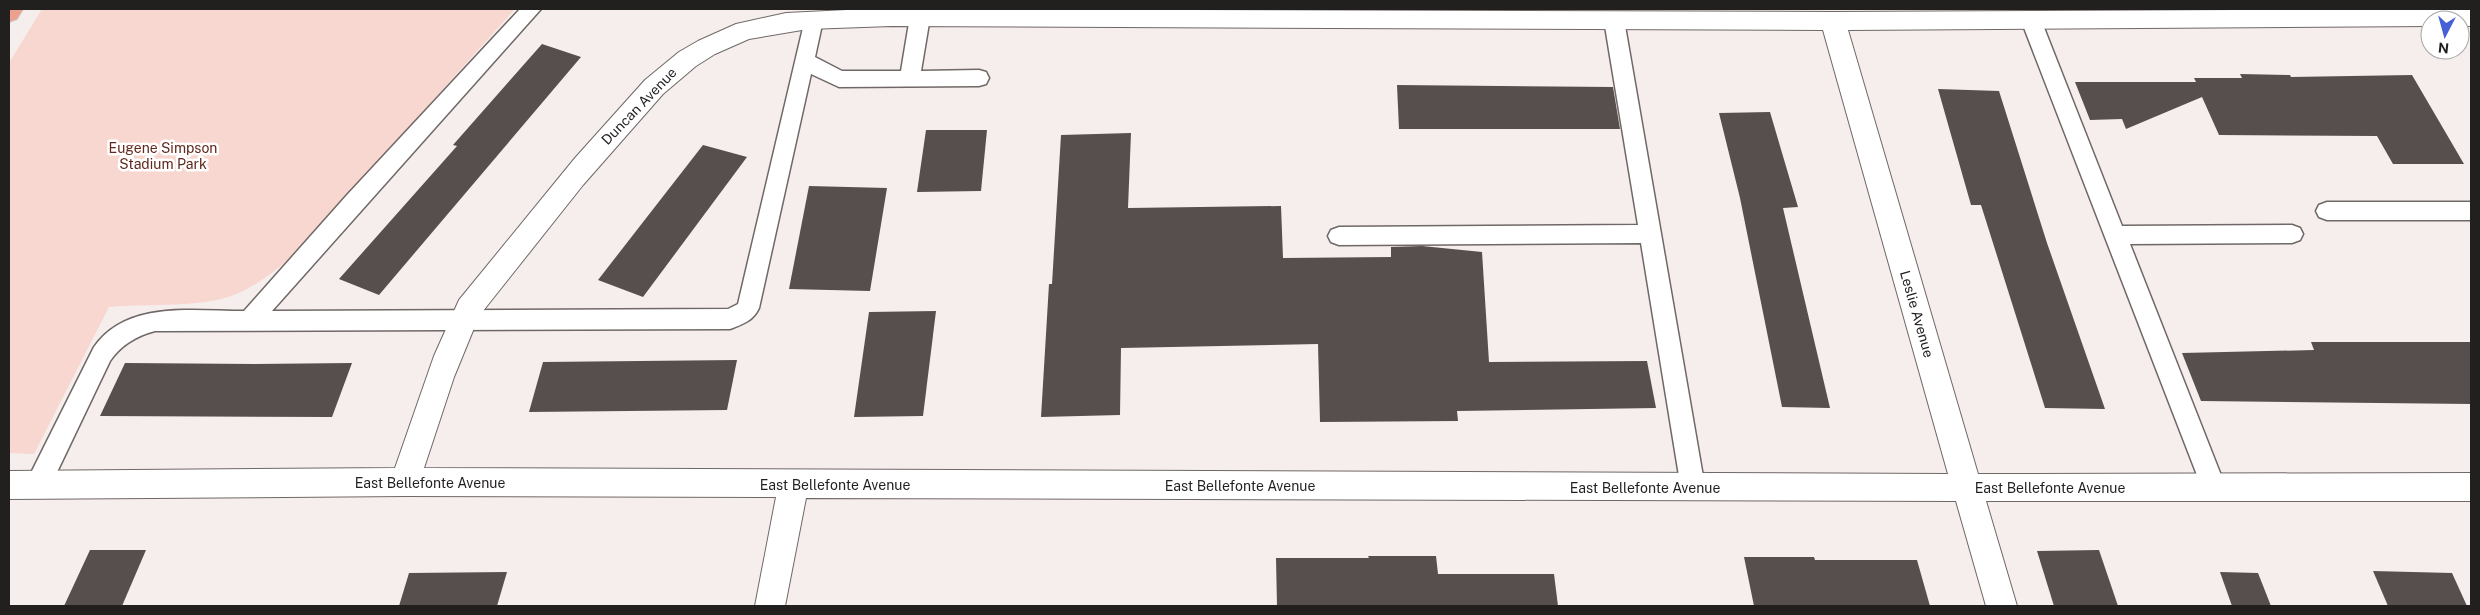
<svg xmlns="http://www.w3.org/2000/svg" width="2480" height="615" font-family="'Public Sans',sans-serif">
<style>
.green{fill:#f7d7cf}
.building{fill:#564f4e}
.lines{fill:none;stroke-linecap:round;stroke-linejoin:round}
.lane-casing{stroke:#6f6866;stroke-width:3}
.street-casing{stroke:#6f6866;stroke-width:2}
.highway-casing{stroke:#cecece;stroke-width:2}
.lane{fill:#fff;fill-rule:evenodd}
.street{fill:#fff;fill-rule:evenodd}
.highway{fill:#eca18f;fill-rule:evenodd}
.labels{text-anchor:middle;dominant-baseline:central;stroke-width:5;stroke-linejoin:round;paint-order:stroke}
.street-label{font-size:14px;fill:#221f1f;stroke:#fff}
.park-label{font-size:14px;fill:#61291d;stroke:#fff}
</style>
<rect width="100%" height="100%" fill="#f5eeec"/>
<path class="green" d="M42,9H515L291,258C271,274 250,291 225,298C193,307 142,304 109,307L34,454L9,453V63Z"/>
<g class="building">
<polygon points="542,44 581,57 379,295 339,279 457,146 453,145"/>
<polygon points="2240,74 2290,75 2291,77 2412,75 2464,164 2393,164 2377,136 2219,135 2202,97 2126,129 2122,119 2090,120 2075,82 2196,82 2194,78 2242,78"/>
<polygon points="1397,85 1613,87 1620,129 1399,129"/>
<polygon points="1938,89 1999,91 2047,243 2105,409 2045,408 1981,205 1971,205"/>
<polygon points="1770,112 1798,207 1783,208 1830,408 1782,407 1740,198 1719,113"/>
<polygon points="926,130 987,130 981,191 917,192"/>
<polygon points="1131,133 1128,208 1281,206 1283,258 1391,257 1391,247 1422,246 1482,252 1489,362 1647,361 1656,408 1457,411 1458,421 1320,422 1318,344 1121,348 1120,415 1041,417 1049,284 1052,284 1061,135"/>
<polygon points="703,145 747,157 643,297 598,280"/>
<polygon points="809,186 887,188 870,291 789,289"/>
<polygon points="936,311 923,416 854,417 869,312"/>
<polygon points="2311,342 2471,342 2471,404 2201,401 2182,353 2314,350"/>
<polygon points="737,360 727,410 529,412 543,362"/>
<polygon points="125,363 255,364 352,363 332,417 100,416"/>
<polygon points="90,550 146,550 122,606 64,606"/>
<polygon points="2099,550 2118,606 2054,606 2037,551"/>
<polygon points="1368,556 1436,556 1438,574 1554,574 1558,606 1277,606 1276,558 1369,558"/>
<polygon points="1744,557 1814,557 1815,560 1917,560 1930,606 1754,606"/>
<polygon points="2373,571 2452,573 2467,606 2388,606"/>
<polygon points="507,572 497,606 399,606 409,573"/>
<polygon points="2220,572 2258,573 2271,606 2232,606"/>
</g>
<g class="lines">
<g class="lane-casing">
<g id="lane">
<path d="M520,9H541L272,311L728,309L738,304L806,15L813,13L820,15L823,20L815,57L842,71H901L910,17L913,12L920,10L927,12L930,17L921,71L979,70L986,72L989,78L986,84L979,86L839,87L811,74L759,308C753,321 743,324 730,329L155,331C136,336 121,345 110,361L47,493L38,496L29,493L26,485L29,477L94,347C127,300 193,311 244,311L347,195Z"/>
<polygon points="1614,13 1621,15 1624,20 1705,488 1702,496 1693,499 1684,496 1681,488 1641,243 1339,245 1331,242 1328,236 1331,230 1339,227 1638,225 1604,20 1607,15"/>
<polygon points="2031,13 2038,15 2041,20 2122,226 2292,225 2300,228 2303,234 2300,240 2292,243 2130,244 2226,488 2223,496 2214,499 2205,496 2202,488 2021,20 2024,15"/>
<polygon points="2327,202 2471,202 2471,220 2327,220 2319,217 2316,211 2319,205"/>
</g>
</g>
<g class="street-casing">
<path id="street" d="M867,9L1833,12L2471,9V26H2460V20H2430V26L1848,30L1978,474L2471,473V501H1986L2017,606H1986L1956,501L806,498L785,606H755L776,497L405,496L9,499V471L395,468L434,356L459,300L575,158L645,80L679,52L698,41L736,24L786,13ZM891,26L1823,30L1948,474L424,468L454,377L479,316L583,185L663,94L696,66L715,54L749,39L808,29Z"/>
</g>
<g class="highway-casing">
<polygon id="highway" points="9,9 23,9 17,19 9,22"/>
</g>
<use href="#lane" class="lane"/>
<use href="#street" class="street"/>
<use href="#highway" class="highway"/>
</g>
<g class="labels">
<g class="street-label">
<text transform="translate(639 106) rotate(-46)">Duncan Avenue</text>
<text transform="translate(1917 314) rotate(74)">Leslie Avenue</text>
<text x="430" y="483">East Bellefonte Avenue</text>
<text x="835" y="485">East Bellefonte Avenue</text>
<text x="1240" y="486">East Bellefonte Avenue</text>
<text x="1645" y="488">East Bellefonte Avenue</text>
<text x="2050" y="488">East Bellefonte Avenue</text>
</g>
<g class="park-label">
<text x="163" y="148">Eugene Simpson<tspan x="163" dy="16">Stadium Park</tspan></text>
</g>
</g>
<rect width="2480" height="615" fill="none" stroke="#221f1f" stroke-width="20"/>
<g transform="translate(2445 35) rotate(186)"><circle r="24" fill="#ffffff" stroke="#a7a5a5"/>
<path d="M0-4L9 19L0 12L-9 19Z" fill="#4561d5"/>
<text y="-8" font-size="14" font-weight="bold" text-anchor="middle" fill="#221f1f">N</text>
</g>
</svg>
